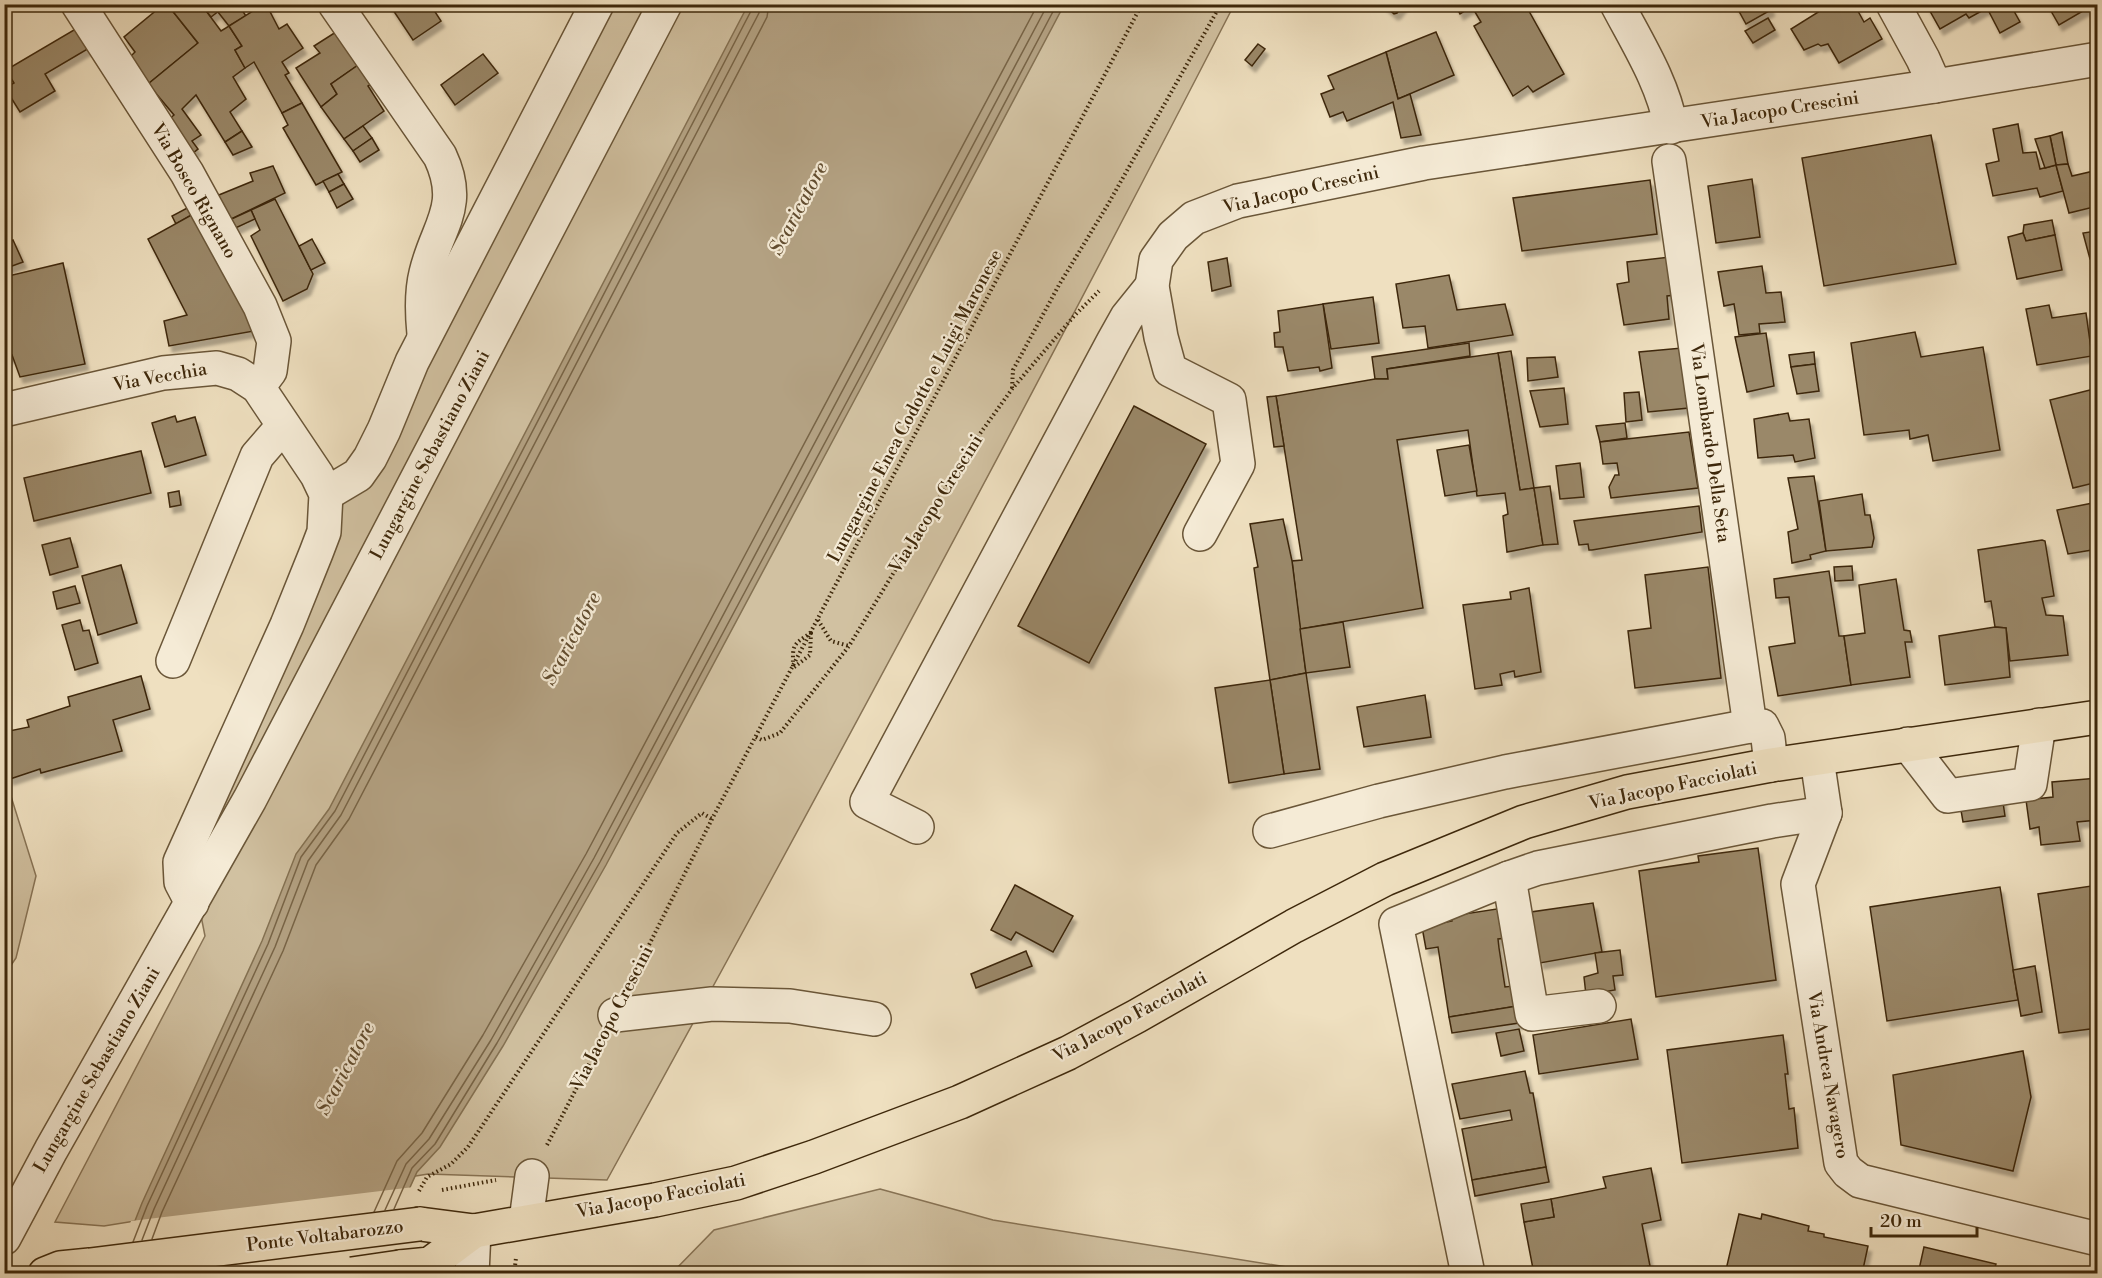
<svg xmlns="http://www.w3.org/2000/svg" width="2102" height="1278" font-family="'Libre Bodoni',serif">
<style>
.green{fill:#d1c1a1;stroke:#887456;stroke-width:1.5}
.water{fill:#b3a182;stroke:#847152;stroke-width:1.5}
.pier{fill:#efe0c0}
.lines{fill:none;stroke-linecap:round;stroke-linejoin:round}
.shore{stroke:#786446;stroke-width:1.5}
.building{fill:#9a8869;stroke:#3e280b;stroke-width:1.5;filter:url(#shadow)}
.minor-casing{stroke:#6a5638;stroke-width:36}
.major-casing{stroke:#3e280b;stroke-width:36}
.path{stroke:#3e280b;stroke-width:4;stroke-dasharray:1.5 3;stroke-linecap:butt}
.minor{stroke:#f5ebd6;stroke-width:33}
.major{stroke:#efe0c0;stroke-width:33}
.major-bridge-casing{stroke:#3e280b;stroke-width:36;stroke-linecap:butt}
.major-bridge{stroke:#efe0c0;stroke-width:33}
.labels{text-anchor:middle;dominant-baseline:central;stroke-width:4.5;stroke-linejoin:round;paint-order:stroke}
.street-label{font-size:18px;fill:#3e280b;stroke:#f5ebd6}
.water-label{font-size:20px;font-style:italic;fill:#614c2f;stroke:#f5ebd6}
</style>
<defs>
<filter id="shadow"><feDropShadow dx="3.5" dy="6" stdDeviation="1.5" flood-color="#0004"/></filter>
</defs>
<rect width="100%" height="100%" fill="#efe0c0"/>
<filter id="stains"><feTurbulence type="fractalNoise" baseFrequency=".00333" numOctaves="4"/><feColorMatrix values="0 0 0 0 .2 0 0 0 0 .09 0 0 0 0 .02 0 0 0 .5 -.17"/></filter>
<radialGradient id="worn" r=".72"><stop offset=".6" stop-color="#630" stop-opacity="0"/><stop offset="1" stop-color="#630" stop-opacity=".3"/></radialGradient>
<g class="green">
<path d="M587,5H1234C1031,400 821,791 607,1180L428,1174L104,1226L55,1222L205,936L186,840L315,533Z"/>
<polygon points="4,774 36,876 16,958 5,974"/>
<polygon points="880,1189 993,1220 1324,1273 672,1273 714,1230"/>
</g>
<polygon class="water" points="748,5 1064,5 870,371 606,865 503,1046 440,1147 417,1172 371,1273 114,1274 142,1203 262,941 296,854 329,809"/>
<polygon class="pier" points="414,1187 374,1274 111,1274 131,1221"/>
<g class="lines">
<g class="shore">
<polyline points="394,1209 412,1168 435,1144 497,1043 600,862 865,368 1057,4"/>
<polyline points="385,1210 406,1164 429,1139 491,1040 594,858 1048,4"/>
<polyline points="374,1212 397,1161 422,1133 483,1035 586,854 1038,4"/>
<polyline points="152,1239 162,1212 283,951 316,865 349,819 767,17 769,4"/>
<polyline points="142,1240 154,1209 275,947 308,861 341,815 759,13 760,4"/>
<polyline points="133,1242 147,1206 268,944 301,857 335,811 752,9 753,4"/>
</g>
</g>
<g class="building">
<polygon points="164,4 167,4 198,43 148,84 128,59 135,52 124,37"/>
<polygon points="167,4 201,4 221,31 229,26 242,46 235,50 245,68 233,77 246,99 230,112 242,131 225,142 196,95 182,109 201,135 192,141 198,149 187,158 162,125 174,115 148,84 198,43"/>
<polygon points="201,4 228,4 211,17"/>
<polygon points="228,4 238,4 246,16 229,26 218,12"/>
<polygon points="264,4 266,4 279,29 287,24 303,48 282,62 289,73 285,75 302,103 282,113 254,62 245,68 235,50 242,46 229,26"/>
<polygon points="389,4 430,4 441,21 413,40"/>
<polygon points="1383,4 1404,4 1397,13 1394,14"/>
<polygon points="1455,4 1476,4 1460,14"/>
<polygon points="1476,4 1525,4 1564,74 1533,92 1528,86 1513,96 1474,26 1481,22 1472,7"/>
<polygon points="1735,4 1769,4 1771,10 1746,24"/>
<polygon points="1831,4 1854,4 1864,22 1870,18 1882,39 1839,63 1828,44 1821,46 1818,44 1804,50 1791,29"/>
<polygon points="1926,4 2010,4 2020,22 2000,33 1987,8 1969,18 1966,14 1940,29"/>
<polygon points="2047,4 2095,4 2059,25"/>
<polygon points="1768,18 1775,30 1753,43 1745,31"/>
<polygon points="79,27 91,47 45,74 55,91 20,112 5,88 14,83 6,70"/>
<polygon points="339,30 361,63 331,84 337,94 321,107 296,68 320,53 314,46"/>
<polygon points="1436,32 1454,75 1398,99 1386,52"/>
<polygon points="1258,44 1265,49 1252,66 1245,60"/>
<polygon points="1386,52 1398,99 1410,94 1421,135 1401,138 1393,102 1347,121 1343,112 1330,117 1321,94 1334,89 1328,76"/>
<polygon points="483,54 498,73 455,105 441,85"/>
<polygon points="361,63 373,83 368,86 384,111 344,139 321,107 337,94 331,84"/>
<polygon points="302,103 342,172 316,185 283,128 288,125 282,113"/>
<polygon points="2018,124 2023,153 2036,152 2040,169 2056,165 2063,191 2040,197 2037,188 1993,196 1986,164 1999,161 1993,129"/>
<polygon points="363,126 372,138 353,151 344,139"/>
<polygon points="242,131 252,147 233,155 225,142"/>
<polygon points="2062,132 2068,164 2056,165 2050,136"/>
<polygon points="1931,135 1956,264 1824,286 1802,158"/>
<polygon points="2050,136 2056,165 2045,168 2035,139"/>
<polygon points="372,138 379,150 360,162 353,151"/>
<polygon points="2068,164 2072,176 2098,170 2098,206 2069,213 2056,165"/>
<polygon points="273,166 285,193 225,222 214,197 253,181 250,173"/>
<polygon points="338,174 344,184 329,192 323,181"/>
<polygon points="1752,179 1760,237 1716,243 1708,186"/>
<polygon points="1650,180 1657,234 1522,251 1513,198"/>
<polygon points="344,184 353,199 337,208 329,192"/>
<polygon points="275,199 313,274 307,289 283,301 251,236 260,230 251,210"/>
<polygon points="191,206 195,213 176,224 172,216"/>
<polygon points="251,210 255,219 229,231 225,222"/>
<polygon points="195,213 254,331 169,346 164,321 187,315 148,239"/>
<polygon points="2052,220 2055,235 2026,241 2023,233 2024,225"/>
<polygon points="2096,231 2098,258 2090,259 2083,233"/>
<polygon points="2023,233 2026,241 2055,235 2062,270 2017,279 2008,237"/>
<polygon points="4,235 8,242 13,240 23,262 4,269"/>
<polygon points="312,239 325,263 311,270 299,246"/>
<polygon points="1670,257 1675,295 1667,296 1669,319 1624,325 1617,284 1629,282 1627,262"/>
<polygon points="1227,258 1231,286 1212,291 1208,262"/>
<polygon points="63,263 85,364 20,377 12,355 9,357 4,335 4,277"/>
<polygon points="1762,266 1766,293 1781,292 1785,322 1759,324 1760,333 1739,335 1734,304 1724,306 1718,272"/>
<polygon points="1449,275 1457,310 1505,304 1513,335 1428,348 1425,326 1403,328 1396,284"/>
<polygon points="1373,297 1379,343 1331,349 1323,304"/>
<polygon points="1323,304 1332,368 1320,371 1319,367 1288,371 1283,347 1275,347 1274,333 1280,332 1278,311"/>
<polygon points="2049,305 2052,318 2086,313 2092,356 2037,365 2026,309"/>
<polygon points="1915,332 1921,357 1983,347 2000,450 1933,461 1928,435 1910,439 1909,430 1864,435 1851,343"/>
<polygon points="1766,333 1774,386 1747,392 1735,337"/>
<polygon points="4,335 9,357 4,358"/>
<polygon points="1469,343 1470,356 1387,369 1388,379 1375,379 1372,357"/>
<polygon points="1682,348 1689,408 1648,412 1639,352"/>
<polygon points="1511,351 1534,488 1520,490 1498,353"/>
<polygon points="1814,352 1815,364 1791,367 1789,355"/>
<polygon points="1498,353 1520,490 1534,488 1543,545 1507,552 1503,516 1508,514 1505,493 1477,496 1468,430 1397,440 1423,608 1300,629 1292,561 1302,560 1276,396 1375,379 1388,379 1387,369"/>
<polygon points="1555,357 1558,377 1528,381 1527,358"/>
<polygon points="1815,364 1819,391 1797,394 1791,367"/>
<polygon points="1564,388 1568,424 1540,427 1530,391"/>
<polygon points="2098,388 2098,482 2073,488 2050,400"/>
<polygon points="1639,392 1642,420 1626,422 1624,393"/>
<polygon points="1276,396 1284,446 1274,447 1267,397"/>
<polygon points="1134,406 1206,444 1089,663 1018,626"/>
<polygon points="1788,413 1790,421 1809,419 1815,458 1795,462 1793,455 1758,458 1754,419"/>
<polygon points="175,416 177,422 195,417 206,455 165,467 152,423"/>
<polygon points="1625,423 1627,438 1600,442 1596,426"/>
<polygon points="1689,432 1698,488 1611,498 1609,487 1615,475 1619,475 1617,463 1603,464 1600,442"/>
<polygon points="1469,445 1477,491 1445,496 1437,450"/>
<polygon points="141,451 151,493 34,521 24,478"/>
<polygon points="1580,463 1584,497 1560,499 1556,466"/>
<polygon points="1814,476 1826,551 1810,555 1811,559 1792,563 1788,532 1798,529 1788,478"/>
<polygon points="1550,486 1558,544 1543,545 1534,488"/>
<polygon points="179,491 181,505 170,507 168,493"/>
<polygon points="1862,494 1865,515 1870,515 1874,538 1872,547 1826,551 1819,501"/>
<polygon points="2098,502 2098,549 2068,554 2057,510"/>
<polygon points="1699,506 1702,532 1592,550 1589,550 1588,544 1579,545 1574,521"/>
<polygon points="1283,519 1292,561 1306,673 1270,680 1254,568 1258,567 1250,524"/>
<polygon points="70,538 78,567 50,575 42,545"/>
<polygon points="2042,540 2045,541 2054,596 2042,598 2046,615 2063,616 2068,655 2010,661 2006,628 1995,627 1991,601 1985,602 1978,550"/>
<polygon points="2098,549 2098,596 2091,550"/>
<polygon points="121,565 137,623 98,635 82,576"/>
<polygon points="1852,566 1853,580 1835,581 1834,567"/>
<polygon points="1708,567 1721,678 1635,688 1628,631 1651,628 1645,575"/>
<polygon points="1829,571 1839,636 1844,636 1851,685 1778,696 1769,647 1795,643 1789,597 1776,598 1774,579"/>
<polygon points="1896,579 1904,630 1910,631 1912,642 1905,642 1910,677 1851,685 1844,636 1865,633 1859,585"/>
<polygon points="75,586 80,603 57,609 53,592"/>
<polygon points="1529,588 1541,672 1515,677 1514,671 1500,674 1502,685 1475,689 1463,605 1511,599 1510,592"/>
<polygon points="80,620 83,631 89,630 98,663 75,670 62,625"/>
<polygon points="1343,622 1350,667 1306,673 1300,629"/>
<polygon points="1995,627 2006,628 2010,677 1945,685 1939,636"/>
<polygon points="1306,673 1320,769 1284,774 1270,680"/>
<polygon points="141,676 150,709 113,720 122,751 41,773 40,769 10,779 4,761 4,732 29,727 27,720 70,706 68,697"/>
<polygon points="1270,680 1284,774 1229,783 1215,688"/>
<polygon points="1425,695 1431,737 1364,747 1357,707"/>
<polygon points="2098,778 2098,820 2077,822 2080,841 2041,845 2039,827 2030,829 2026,800 2053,797 2052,782"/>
<polygon points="2000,782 2005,816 1963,822 1957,787"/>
<polygon points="1758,848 1776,980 1656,997 1639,871 1699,862 1698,856"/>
<polygon points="1015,885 1073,916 1053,952 1016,932 1011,940 991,930"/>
<polygon points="2098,885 2098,1028 2059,1033 2038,894"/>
<polygon points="2000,887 2018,1000 1887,1021 1870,907"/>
<polygon points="1593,903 1602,952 1540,963 1531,912"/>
<polygon points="1503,908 1507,938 1498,939 1499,948 1505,987 1513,986 1517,1006 1449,1017 1438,947 1426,949 1422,927 1452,921 1451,916"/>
<polygon points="1620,950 1623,975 1613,976 1615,990 1586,995 1584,977 1598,973 1595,953"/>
<polygon points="1026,951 1032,966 976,988 971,974"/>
<polygon points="2035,966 2042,1012 2021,1016 2013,970"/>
<polygon points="1517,1006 1519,1023 1452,1033 1449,1017"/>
<polygon points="1631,1019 1638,1059 1539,1074 1533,1035"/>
<polygon points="1519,1029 1524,1051 1501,1056 1496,1033"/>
<polygon points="1783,1035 1788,1074 1785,1074 1789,1109 1794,1108 1798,1148 1682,1163 1667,1050"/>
<polygon points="2023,1051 2031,1097 2013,1171 1901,1145 1893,1075"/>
<polygon points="1525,1071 1530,1093 1533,1093 1546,1167 1472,1180 1462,1129 1512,1120 1510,1110 1460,1119 1452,1084"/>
<polygon points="2098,1155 2098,1186 2091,1184"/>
<polygon points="1546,1167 1549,1182 1475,1196 1472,1180"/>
<polygon points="1651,1168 1661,1220 1642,1224 1650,1266 1609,1274 1534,1274 1524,1222 1554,1217 1551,1199 1606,1188 1603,1177"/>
<polygon points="1551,1199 1554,1217 1524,1222 1521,1204"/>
<polygon points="1739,1214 1761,1219 1762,1214 1809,1226 1808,1231 1824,1234 1824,1237 1868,1246 1862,1274 1725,1274"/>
<polygon points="1924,1247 1996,1264 1993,1274 1918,1274"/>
</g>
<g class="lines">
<g class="minor-casing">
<g id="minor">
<polyline points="78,4 187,173 260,306 274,341 270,371 258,387"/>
<path d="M335,4L440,156C464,207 437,226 426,273C421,293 422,314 424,334"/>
<path d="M1617,4C1638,44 1663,83 1671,127"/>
<polyline points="1893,4 1923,59 1935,86"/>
<polyline points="1669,161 1750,726"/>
<polyline points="4,410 163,373 217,368 238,374 258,387 317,475 326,494 324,532 316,553 287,625 180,862 181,882 192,903"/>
<polyline points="326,494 358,475 370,458 384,430 412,362 597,4"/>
<polyline points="1200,534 1238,464 1229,400 1170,370 1161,337 1152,286 1156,260 1173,236 1194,218 1238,201 1424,163 1935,86 2098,59"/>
<polyline points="173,661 257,456 283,426"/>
<polyline points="1908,744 1948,796 2030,784 2039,725"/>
<polyline points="1817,759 1825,813 1798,884 1841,1163 1848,1172 1860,1181 2098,1239"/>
<polyline points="917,827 867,802 1113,342 1127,317 1152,286"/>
<polyline points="1270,831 1379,801 1505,772 1750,726 1762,726 1768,738 1771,765"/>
<polyline points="1509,878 1532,1014 1599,1006"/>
<polyline points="615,1015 712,1004 790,1006 874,1019"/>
<polyline points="526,1221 532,1176"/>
<polyline points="4,1238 51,1150 250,799 665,4"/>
<polyline points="472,1274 474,1231"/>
<polyline points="1468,1274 1396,924 1509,878 1538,868 1772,821 1825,813"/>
</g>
</g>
<g class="major-casing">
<g id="major">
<polyline points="420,1224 474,1231 655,1200 736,1183 814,1157 960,1102 1068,1053 1137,1016 1294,926 1385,879 1524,822 1627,792 1771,765 2098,717"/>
<polyline points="400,1267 430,1264 474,1231"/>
<polyline points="45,1274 60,1268 90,1265"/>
</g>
</g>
<g class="path">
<polyline points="1012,388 1013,370 1059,285 1107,206 1221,4"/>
<polyline points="818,620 831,641 849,646"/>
<path d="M811,633L810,655L793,668C793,646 791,645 811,633Z"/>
<polyline points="756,737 762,740 780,733 849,646 969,449 1012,389 1075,315 1099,291"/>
<polyline points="633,977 712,819 1142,4"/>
<polyline points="547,1145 599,1045"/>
<polyline points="442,1190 496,1180"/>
<polyline points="419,1191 427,1177 451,1164 468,1147 677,833 702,813 712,819"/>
<polyline points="514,1274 516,1258"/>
</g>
<use href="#minor" class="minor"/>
<use href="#major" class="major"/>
<g class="major-bridge-casing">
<g id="major-bridge">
<polyline points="90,1265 420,1224"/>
<polyline points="352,1274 400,1267"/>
</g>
</g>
<use href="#major-bridge" class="major-bridge"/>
</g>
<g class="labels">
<g class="street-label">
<text transform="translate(1780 110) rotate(-9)">Via Jacopo Crescini</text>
<text transform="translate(1301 190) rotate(-13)">Via Jacopo Crescini</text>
<text transform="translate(194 191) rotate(60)">Via Bosco Rignano</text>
<text transform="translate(160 377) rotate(-10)">Via Vecchia</text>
<text transform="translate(915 406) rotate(-62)">Lungargine Enea Codotto e Luigi Maronese</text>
<text transform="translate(1710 443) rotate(82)">Via Lombardo Della Seta</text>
<text transform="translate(430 455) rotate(-62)">Lungargine Sebastiano Ziani</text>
<text transform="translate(936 504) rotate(-58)">Via Jacopo Crescini</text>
<text transform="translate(1673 786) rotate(-12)">Via Jacopo Facciolati</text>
<text transform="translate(1130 1017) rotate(-28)">Via Jacopo Facciolati</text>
<text transform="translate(612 1018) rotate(-63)">Via Jacopo Crescini</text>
<text transform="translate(97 1070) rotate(-60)">Lungargine Sebastiano Ziani</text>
<text transform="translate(1828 1075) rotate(80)">Via Andrea Navagero</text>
<text transform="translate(661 1196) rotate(-11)">Via Jacopo Facciolati</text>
<text transform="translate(325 1236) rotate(-7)">Ponte Voltabarozzo</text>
</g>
<g class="water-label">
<text transform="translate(799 209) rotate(-62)">Scaricatore</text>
<text transform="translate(572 639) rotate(-62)">Scaricatore</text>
<text transform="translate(346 1069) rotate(-62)">Scaricatore</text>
</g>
</g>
<rect width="2102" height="1278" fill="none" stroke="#efe0c0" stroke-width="24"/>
<rect x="6" y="6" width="2090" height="1266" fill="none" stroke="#3e280b" stroke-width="3"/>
<rect x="12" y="12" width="2078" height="1254" fill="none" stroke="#3e280b" stroke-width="1.5"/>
<path d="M1871 1227v9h106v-9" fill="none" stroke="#3e280b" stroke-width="3"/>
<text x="1880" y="1227" font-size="18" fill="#3e280b" stroke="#f5ebd6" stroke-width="4.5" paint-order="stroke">20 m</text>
<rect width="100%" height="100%" filter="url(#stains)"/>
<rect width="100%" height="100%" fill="url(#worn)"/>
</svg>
